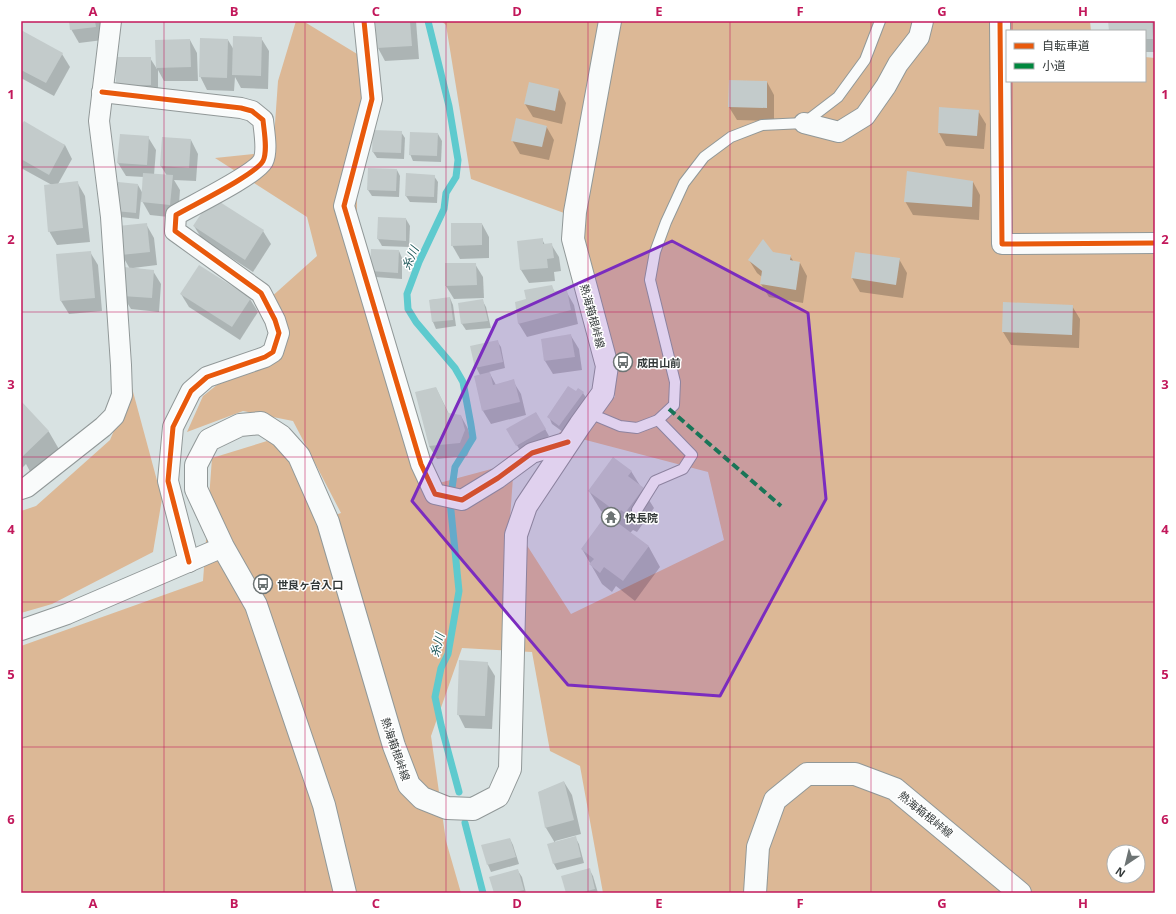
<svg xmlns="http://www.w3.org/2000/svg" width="1176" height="914" font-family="'Open Sans','Noto Sans JP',sans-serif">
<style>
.forest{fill:#dcb896;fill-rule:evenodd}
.shadow{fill:#0003}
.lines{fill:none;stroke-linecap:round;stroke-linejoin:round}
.stream{stroke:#5ecace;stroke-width:7}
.building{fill:#c3cbcb}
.service-casing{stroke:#919898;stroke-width:12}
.minor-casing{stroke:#919898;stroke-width:22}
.primary-casing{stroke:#919898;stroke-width:24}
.service{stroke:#f9fbfb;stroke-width:10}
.minor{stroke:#f9fbfb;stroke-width:20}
.primary{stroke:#f9fbfb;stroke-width:22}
.quiet{stroke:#00873e;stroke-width:4;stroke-dasharray:8 4;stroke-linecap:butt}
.cycleway-casing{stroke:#fff;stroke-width:8}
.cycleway{stroke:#e8590c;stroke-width:5}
.marked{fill:#7b2cbf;fill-opacity:0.2;stroke:#7b2cbf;stroke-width:3;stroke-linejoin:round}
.grid{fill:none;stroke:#c2185b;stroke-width:1;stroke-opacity:0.55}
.labels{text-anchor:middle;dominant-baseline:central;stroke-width:3;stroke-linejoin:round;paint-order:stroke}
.street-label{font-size:11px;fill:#333939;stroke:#fff}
.poi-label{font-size:11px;font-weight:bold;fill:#333939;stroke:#fff;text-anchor:start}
.water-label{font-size:12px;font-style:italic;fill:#1f595b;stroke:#fff}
.neatline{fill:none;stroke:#c2185b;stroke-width:1.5}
.grid-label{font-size:13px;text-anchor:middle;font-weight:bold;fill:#c2185b}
</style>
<rect width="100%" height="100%" fill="#d8e2e2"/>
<g class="forest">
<path d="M296,21H303L367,60L357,182V268L428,486L514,463L510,519L571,614L724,540L708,472L559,433L615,397L575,217L471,179L446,25L441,21H1090L1091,31H1007V81H1145V57L1155,58V893H603L580,766L550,751L532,652L462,648L431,736L446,841L461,893H21V646L203,581L212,458L267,441L309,456L335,515L341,513L293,421L243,411L187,432L203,396L232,373L289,336L269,299L317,256L307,217L215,158L273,152L278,81ZM1114,852H1138V876H1114Z"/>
<polygon points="132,388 162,499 153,552 52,604 21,613 21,511 36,506 110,440"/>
</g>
<g class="shadow">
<polygon points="70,21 101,21 103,40 79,43 71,29"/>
<polygon points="376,21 416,21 419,59 385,61 378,48"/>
<polygon points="1109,21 1155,21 1155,52 1145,52 1145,31 1110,31"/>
<polygon points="21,32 62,54 70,67 54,96 21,78"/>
<polygon points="261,38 269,51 268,89 241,88 235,77 234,91 207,90 200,76 228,40 234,50"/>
<polygon points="190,40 197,53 198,81 164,81 158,70 158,98 117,85 150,58 157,69 156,41"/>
<polygon points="730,81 767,82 774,95 774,121 737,120 729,107"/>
<polygon points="559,90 566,103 562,124 533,117 525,104"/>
<polygon points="978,111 986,124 984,149 946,146 939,133"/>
<polygon points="546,126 554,140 549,160 520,154 512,140"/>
<polygon points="21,128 65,145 72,159 58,184 77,182 85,196 90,242 57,245 49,231 52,185 21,168"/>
<polygon points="401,132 405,138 404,159 377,158 373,152"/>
<polygon points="438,134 442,141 441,162 413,161 410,154"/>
<polygon points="148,137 156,150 154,175 167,176 161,166 191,140 198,154 196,181 174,180 180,190 178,218 150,215 141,199 139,219 120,217 116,211 138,185 143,194 144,177 126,176 118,163"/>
<polygon points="397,170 400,176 399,197 372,196 368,190"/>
<polygon points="434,176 438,182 437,203 410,202 406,196"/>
<polygon points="973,182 980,195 979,220 913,215 905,201"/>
<polygon points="379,218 406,219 410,226 409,247 382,246 378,239"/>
<polygon points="146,224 154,238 157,265 133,268 153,271 161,284 159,312 131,309 123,296 130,269 122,255"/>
<polygon points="482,224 489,237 489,258 460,259 452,245"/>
<polygon points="194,226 263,231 271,244 253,272 202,239"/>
<polygon points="542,239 545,245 551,244 559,257 561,271 554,272 555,281 529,283 521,270 518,242"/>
<polygon points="399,251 402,258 402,279 375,277 371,271"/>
<polygon points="90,252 98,265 102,311 69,314 61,301"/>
<polygon points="773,253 790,256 794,262 800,263 807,276 803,303 769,297 761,284 762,277 757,273 749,260"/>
<polygon points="856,253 899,259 907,273 903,298 860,292 852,278"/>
<polygon points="475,264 483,277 484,298 454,299 446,286"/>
<polygon points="551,286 555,292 566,291 574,305 578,324 527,337 519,324 516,303 527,300"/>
<polygon points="181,294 250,299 258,312 240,340 189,307"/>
<polygon points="450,298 453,305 456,326 436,329 433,322 430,300"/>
<polygon points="482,300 486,307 491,328 466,330 462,324 459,304"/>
<polygon points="1072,306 1080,319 1079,348 1011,345 1003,332"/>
<polygon points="571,336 579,349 582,370 553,374 545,361 542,340"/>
<polygon points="497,341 501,347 505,368 489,372 496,385 513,381 521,394 526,415 491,424 483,411 480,375 476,367"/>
<polygon points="436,388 449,414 461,416 468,429 472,444 467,456 437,459 429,446"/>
<polygon points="576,392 583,393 587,399 563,432 552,424 549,417"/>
<polygon points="21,403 49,432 60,451 33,477 26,464 21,469"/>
<polygon points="536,413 549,436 521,452 508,430"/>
<polygon points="631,471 654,508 637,532 633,530 630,533 649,547 660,567 635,601 616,586 612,592 602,584 582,549 607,516 601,511 589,491"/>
<polygon points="487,663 495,676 492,729 465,728 458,714"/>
<polygon points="564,782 572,795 581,834 555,841 556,843 575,837 579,844 584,863 557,870 554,864 555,843 546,828 539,792"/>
<polygon points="510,839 513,845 519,864 491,872 488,865 483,846"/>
<polygon points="589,869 593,876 598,893 567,893"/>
<polygon points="518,871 522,877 526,893 495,893"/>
</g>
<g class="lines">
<g class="stream">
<polyline points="428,21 449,106 458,160 456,177 446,193 444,209 419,262 407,294 408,309 416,322 455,368 463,382 471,425 473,438 455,467 452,488"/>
<polyline points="450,501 459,591 448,654 441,668 435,697 441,725 459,792"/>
<polyline points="465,823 483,893"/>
</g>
</g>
<g class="building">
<polygon points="69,21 95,21 96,27 70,30"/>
<polygon points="375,21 410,21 412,46 377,48"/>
<polygon points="1108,21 1152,21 1153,39 1145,39 1145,31 1109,31"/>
<polygon points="21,30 63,53 46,83 21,70"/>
<polygon points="233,36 262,37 261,76 232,75"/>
<polygon points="200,38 228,39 227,78 199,77"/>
<polygon points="190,39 191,67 156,68 155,40"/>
<polygon points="116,57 151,57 151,85 116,86"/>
<polygon points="729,80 767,81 767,108 728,107"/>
<polygon points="529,82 559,89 555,111 524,104"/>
<polygon points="939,107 979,110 977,136 938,133"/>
<polygon points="516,118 547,126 542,147 511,141"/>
<polygon points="24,121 65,145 49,175 21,159 21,126"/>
<polygon points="373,130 402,131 401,153 372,152"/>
<polygon points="410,132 438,133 437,156 409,155"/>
<polygon points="120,134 149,136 147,165 117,163"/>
<polygon points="162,137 191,139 189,168 160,166"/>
<polygon points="368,168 397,169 396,191 367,190"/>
<polygon points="907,171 973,181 972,207 904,202"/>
<polygon points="143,173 173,175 170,205 141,202"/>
<polygon points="406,173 435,175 434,197 405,196"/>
<polygon points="78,181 83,228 48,232 44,185"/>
<polygon points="118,182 138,184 136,213 115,211"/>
<polygon points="212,197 264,230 245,260 193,226"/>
<polygon points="378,217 406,218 406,241 377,239"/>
<polygon points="147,223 150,252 121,255 118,226"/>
<polygon points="451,223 482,223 482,245 451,246"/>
<polygon points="543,238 543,244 552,243 554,258 547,259 548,268 520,270 517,241"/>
<polygon points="763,239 773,252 791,255 790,260 800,262 796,290 760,284 762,271 748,260"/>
<polygon points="371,249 399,250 398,273 370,271"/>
<polygon points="91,251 95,298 60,301 56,254"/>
<polygon points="855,252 900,258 896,285 851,278"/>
<polygon points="445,263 476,263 477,285 445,286"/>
<polygon points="199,265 251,298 232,327 180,294"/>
<polygon points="124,267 154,270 152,298 122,296"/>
<polygon points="552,285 554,291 567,290 571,310 518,324 515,302 526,299 524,290"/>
<polygon points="450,297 453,320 432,322 429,300"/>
<polygon points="483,299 488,321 461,324 458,303"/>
<polygon points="1003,302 1073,305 1072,335 1002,332"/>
<polygon points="571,334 575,357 544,361 541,339"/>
<polygon points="498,340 503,362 475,368 470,346"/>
<polygon points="490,372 493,385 514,379 520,402 482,411 474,376"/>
<polygon points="568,386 576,391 578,388 584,392 559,426 547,417"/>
<polygon points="436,387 448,413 461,415 465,430 460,443 429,446 415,392"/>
<polygon points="21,401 49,431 21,458"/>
<polygon points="536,412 546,429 516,446 506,429"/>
<polygon points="613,457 632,471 628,476 644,488 625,513 621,510 614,520 649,546 623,581 604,567 600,573 589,564 594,559 581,549 611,508 588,491"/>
<polygon points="459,660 488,662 485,716 457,715"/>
<polygon points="564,781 574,820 545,828 538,792"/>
<polygon points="576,836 581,857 553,864 547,844"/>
<polygon points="510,838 516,857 487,865 481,845"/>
<polygon points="590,868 595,889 579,893 566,893 561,876"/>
<polygon points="518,869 524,890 511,893 494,893 489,877"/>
</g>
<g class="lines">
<g class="service-casing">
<g id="service">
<polyline points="589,413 620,426 637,428 658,420 674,405 675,382 650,280 655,252 666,222 684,183 704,157 731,137 762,125 804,123 838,97 865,60 880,21"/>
<polyline points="637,510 655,481 683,469 692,455 658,420"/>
</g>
</g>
<g class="minor-casing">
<g id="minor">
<polyline points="364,21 372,99 344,206 421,464 435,494 462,500 498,478 532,453 568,442"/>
<polyline points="1000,21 1002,244 1155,243"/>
<path d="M102,92L241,108L252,111L263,120C264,131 268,151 263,161C255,175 193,205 176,215L175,231L261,293L275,320L279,333L273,352L265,357L207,377L191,391L173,427L168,481L189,562"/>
<polyline points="804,123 839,132 865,116 886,86 898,64 919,37 923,21"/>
<polyline points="21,489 27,487 103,427 114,416 122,395 121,365 111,217 99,121 111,21"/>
<polyline points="21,630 67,614 223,547"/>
</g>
</g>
<g class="primary-casing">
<g id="primary">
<polyline points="345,893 324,805 256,605 223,547 196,489 196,465 209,440 240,425 261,423 281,436 299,456 328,522 394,746 409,785 422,798 447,808 473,809 498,796 510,769 516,535 526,506 580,425 603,393 607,366 573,239 575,212 610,21"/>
<polyline points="755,893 758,847 775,800 807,774 855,774 895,789 1020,893"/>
</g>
</g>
<use href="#service" class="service"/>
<use href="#minor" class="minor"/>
<use href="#primary" class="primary"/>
<polyline class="quiet" points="669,409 781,506"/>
<g class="cycleway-casing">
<g id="cycleway">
<polyline points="364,21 372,99 344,206 421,464 435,494 462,500 498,478 532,453 568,442"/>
<polyline points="1000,21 1002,244 1155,243"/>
<path d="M102,92L241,108L252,111L263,120C264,131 268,151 263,161C255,175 193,205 176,215L175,231L261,293L275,320L279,333L273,352L265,357L207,377L191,391L173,427L168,481L189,562"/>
</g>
</g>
<use href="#cycleway" class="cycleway"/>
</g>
<path class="marked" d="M672,241L808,313L826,499L720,696L568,685L412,501L497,320Z"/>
<path class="grid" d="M164,21V893M305,21V893M446,21V893M588,21V893M730,21V893M871,21V893M1012,21V31M1012,81V893M21,167H1155M21,312H1155M21,457H1155M21,602H1155M21,747H1155"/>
<defs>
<g id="bus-ring" transform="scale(1)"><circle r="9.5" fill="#fff" stroke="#6d7474" stroke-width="1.5"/><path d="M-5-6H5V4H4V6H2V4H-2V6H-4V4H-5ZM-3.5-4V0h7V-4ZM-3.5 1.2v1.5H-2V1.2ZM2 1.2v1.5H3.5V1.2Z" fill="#6d7474"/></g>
<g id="temple-ring" transform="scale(1)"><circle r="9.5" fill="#fff" stroke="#6d7474" stroke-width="1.5"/><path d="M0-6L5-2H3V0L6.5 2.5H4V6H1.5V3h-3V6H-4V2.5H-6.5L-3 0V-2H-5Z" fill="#6d7474"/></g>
</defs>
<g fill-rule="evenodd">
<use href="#bus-ring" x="623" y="362"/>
<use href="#temple-ring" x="611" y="517"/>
<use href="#bus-ring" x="263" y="584"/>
</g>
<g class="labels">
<g class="street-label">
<text transform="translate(593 316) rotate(75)">熱海箱根峠線</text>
<text transform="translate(396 749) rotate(71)">熱海箱根峠線</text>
<text transform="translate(926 814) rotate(39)">熱海箱根峠線</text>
</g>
<g class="poi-label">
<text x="637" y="362">成田山前</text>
<text x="625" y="517">快長院</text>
<text x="277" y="584">世良ヶ台入口</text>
</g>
<g class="water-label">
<text transform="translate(410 258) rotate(-66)">糸川</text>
<text transform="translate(437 645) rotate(-75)">糸川</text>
</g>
</g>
<rect width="1176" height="914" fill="none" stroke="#ffffff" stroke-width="44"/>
<rect x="1006" y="30" width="140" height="52" fill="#ffffff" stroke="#adb0b0"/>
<rect x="1014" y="43" width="20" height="6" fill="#e8590c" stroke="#adb0b0"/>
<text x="1042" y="50" font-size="12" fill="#333939">自転車道</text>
<rect x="1014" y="63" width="20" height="6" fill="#00873e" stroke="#adb0b0"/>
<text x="1042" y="70" font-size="12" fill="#333939">小道</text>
<g transform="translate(1126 864) rotate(215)"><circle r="19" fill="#ffffff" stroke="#adb0b0"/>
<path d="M0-3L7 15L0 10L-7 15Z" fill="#6d7474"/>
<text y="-6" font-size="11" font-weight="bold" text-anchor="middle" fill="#333939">N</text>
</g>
<rect x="22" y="22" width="1132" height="870" class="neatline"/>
<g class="grid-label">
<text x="93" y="16">A</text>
<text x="234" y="16">B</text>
<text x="376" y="16">C</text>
<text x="517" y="16">D</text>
<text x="659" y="16">E</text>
<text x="800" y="16">F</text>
<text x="942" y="16">G</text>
<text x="1083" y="16">H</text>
<text x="11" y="99">1</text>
<text x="1165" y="99">1</text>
<text x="11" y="244">2</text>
<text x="1165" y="244">2</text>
<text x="11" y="389">3</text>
<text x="1165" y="389">3</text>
<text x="11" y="534">4</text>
<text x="1165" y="534">4</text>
<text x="11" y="679">5</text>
<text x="1165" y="679">5</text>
<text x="11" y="824">6</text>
<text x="1165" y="824">6</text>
<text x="93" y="908">A</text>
<text x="234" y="908">B</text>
<text x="376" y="908">C</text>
<text x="517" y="908">D</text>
<text x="659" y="908">E</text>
<text x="800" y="908">F</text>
<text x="942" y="908">G</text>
<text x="1083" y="908">H</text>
</g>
</svg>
